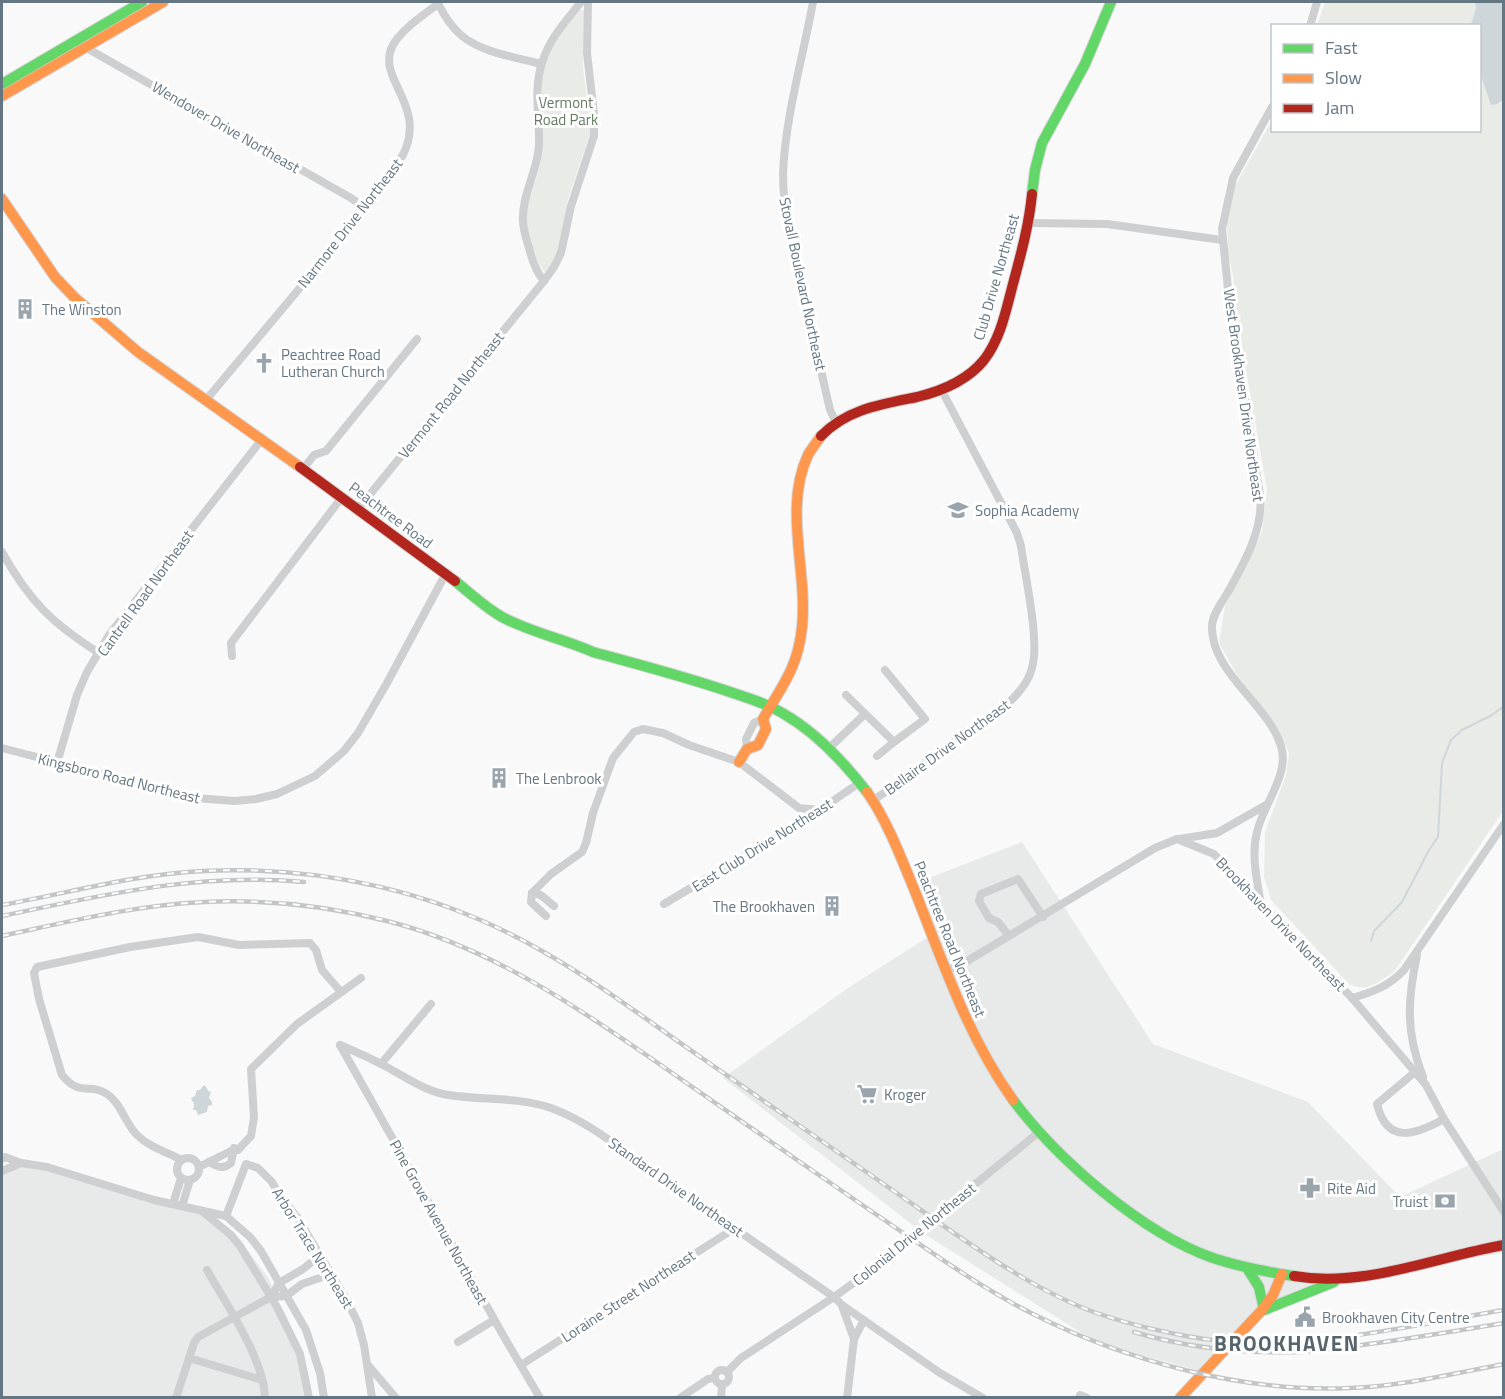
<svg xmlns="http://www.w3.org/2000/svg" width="1505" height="1399" font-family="'Titillium Web',sans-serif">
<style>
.built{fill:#e8e9e9}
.green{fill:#e8ebe6}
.water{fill:#ced6d9}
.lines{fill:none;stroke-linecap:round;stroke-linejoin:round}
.stream{stroke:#ced6d9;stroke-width:2}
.fast-casing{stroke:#d5d6d7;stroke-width:12}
.slow-casing{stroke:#d5d6d7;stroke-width:12}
.jam-casing{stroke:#d5d6d7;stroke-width:12}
.street{stroke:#cecfd0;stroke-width:8}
.fast{stroke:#63d668;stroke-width:10}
.slow{stroke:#ff974d;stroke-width:10}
.jam{stroke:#b3261e;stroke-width:10}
.rail-casing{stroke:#c3c5c6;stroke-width:4.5}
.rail{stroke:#fff;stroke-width:2;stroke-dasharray:7;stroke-linecap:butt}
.street-bridge{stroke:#cecfd0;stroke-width:8}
.labels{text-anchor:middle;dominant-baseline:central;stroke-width:6;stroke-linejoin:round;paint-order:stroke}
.park-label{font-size:15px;fill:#687a64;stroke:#fff}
.street-label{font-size:15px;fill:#657683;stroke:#fff}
.poi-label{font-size:15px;fill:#657683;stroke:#fff;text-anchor:start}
.district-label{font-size:21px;font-weight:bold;letter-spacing:1.5px;fill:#57646e;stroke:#fff}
</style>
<rect width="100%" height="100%" fill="#f9f9f9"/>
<g class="built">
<polygon points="1022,842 1153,1044 1308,1102 1400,1197 1503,1149 1503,1253 1382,1271 1269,1309 1204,1372 1099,1344 923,1233 723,1078 848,988 931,935 916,883"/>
<polygon points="30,1165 187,1204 243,1244 269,1279 311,1386 310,1398 2,1398 2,1167"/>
</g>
<g class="green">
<path d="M1325,2H1503V811L1394,972C1377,982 1368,993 1349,984L1271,900L1264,877L1265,832L1286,775L1289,753L1278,729L1240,680L1219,643L1225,606L1262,532L1267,490L1238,324L1233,275L1228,253L1227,220L1235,186L1272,120V130H1480V26L1317,25Z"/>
<path d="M578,9L584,11L583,68L591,131L568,199L559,251L548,271L545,272C537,266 527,232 526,221C526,200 538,180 541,159C546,126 536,92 546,59C552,41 567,25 578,9Z"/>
</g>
<g class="water">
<polygon points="1475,2 1503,2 1503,100 1497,104 1491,105 1480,73 1480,26 1471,25 1476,8"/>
<polygon points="204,1085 207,1088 208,1091 211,1092 209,1098 212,1102 212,1105 208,1106 207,1112 198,1115 196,1110 193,1110 194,1104 191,1098 195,1096 197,1090 200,1090"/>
</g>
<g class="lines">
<polyline class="stream" points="1371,941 1374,931 1402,902 1429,850 1438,837 1442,763 1451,740 1462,730 1492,715 1504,706"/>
<g class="fast-casing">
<g id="fast">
<polyline points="2,84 142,2"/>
<polyline points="1032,194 1035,170 1042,143 1085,64 1111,2"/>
<path d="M455,581C470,593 487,609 504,618C533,633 564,639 593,652C640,665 687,677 733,693C751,699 768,704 784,714C817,733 843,761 867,792"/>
<path d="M1013,1100C1058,1160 1142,1233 1213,1258C1240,1267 1267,1272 1294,1276"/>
<polyline points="1247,1268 1259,1287 1264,1310 1334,1282"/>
</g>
</g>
<g class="slow-casing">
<g id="slow">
<polyline points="2,96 163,2"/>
<polyline points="2,199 55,277 74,297 138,352 300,467"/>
<path d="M739,762L747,749L758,745L766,729L763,719C782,686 798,668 802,627C808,572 783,508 808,455C812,448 817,442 821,436"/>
<path d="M867,792C888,822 902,860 916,894C944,965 968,1037 1013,1100"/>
<polyline points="1180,1398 1262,1310 1273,1295 1282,1274"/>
</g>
</g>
<g class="jam-casing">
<g id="jam">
<path d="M821,436C847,409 882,404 917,397C942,391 967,381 984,360C1001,338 1006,310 1013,284C1021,254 1029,225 1032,194"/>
<polyline points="300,467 455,581"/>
<path d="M1294,1276C1365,1288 1435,1257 1504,1245"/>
</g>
</g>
<g class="street">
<path d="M437,2C444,14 450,26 462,36C483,53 515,57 541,64"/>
<path d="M813,2C803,57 785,118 783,174C783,191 785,208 788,225L830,410L836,422"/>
<polyline points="1310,26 1317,2"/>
<polyline points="88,47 90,50 351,198 364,207"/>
<polyline points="1029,223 1107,224 1222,240"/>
<path d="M544,281C536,272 532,260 529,248C526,238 522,227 523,217C523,192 538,170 539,145C540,118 533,90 542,63C549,39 566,21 581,2"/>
<path d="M206,400L319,265L403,155C427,106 379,81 391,49C397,33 424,14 438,4"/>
<polyline points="303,469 314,455 326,451 417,339"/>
<polyline points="358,509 544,281 554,267 561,253 571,206 594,136 594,114 587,53 588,2"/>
<path d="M2,552C29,601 53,624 99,653"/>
<polyline points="232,656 231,643 342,497"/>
<polyline points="885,670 925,719 894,742"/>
<polyline points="846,695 894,742 877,756"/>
<polyline points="2,748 195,798 235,801 256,799 277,794 315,776 344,751 358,733 387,683 445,575"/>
<polyline points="829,748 865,714"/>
<polyline points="747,749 746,739 754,723 763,719"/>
<polyline points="57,763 77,695 87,672 109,635 262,439"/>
<path d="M872,801C894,787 914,770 935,755C964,733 1023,705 1032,668C1040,641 1025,576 1021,546L1017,533L942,391"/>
<polyline points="1179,839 1217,833 1266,805"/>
<path d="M532,893C541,892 547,901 554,906"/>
<polyline points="664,904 814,814 859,783"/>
<path d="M1261,904C1257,881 1251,855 1257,832C1263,804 1290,775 1281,746C1269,705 1210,672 1212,625C1213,614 1222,602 1228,592C1244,563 1264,529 1260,495L1228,289L1222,229L1233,178L1272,107"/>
<polyline points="546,916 531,902 532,893 551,874 582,852 586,843 593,813 613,758 634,732 643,729 663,733 689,745 739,762 799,808 819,810"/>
<polyline points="1009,936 998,922 989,918 979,901 981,894 1018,879 1043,917"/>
<path d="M1417,955C1407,1002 1406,1033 1423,1077"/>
<polyline points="946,970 959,966 1155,848 1177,839 1214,854 1352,998 1426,1085 1444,1119 1504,1212"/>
<path d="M1352,998C1373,992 1389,986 1404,970L1504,824"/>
<path d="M340,1045C354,1051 368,1057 381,1064C401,1074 421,1089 443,1094C478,1101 516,1096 551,1108C590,1122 624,1152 659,1175C717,1216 775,1257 834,1297L842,1305L940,1373L983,1398"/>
<polyline points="340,1045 507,1342 540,1398"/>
<polyline points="381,1064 431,1004"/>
<path d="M1415,1072L1377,1104C1387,1145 1415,1135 1444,1119"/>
<circle cx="188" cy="1169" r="11"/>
<polyline points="2,1159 5,1157 21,1163 47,1167 154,1200 226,1216 250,1237 261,1251 306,1330 320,1373 324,1398"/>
<path d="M182,1160C166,1152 149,1147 137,1135C125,1123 121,1103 107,1094C90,1082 81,1098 62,1075L39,999L34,973L37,967L130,947L198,937L239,945L310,943L316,950L322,970L341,992"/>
<path d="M209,1162C218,1167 222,1170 231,1163L234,1148"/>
<polyline points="199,1167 233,1150 238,1150 251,1136 254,1117 251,1069 297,1024 361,978"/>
<polyline points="2,1171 21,1163"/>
<polyline points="173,1204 181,1178"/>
<polyline points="182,1206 190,1180"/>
<polyline points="946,1208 1039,1132"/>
<polyline points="203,1212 231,1235 240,1246 277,1307 300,1354 309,1398"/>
<polyline points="226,1216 246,1164 258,1168 272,1182 279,1195 297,1217 345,1297 358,1323 364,1345 372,1398"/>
<path d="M207,1270C226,1304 264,1359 265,1398"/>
<polyline points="271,1297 279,1283 303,1269 320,1255"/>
<polyline points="842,1306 854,1339"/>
<polyline points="458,1342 494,1320"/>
<polyline points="189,1358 262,1380"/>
<polyline points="368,1365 396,1398"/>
<polyline points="521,1365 735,1228"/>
<circle cx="722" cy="1377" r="7"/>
<polyline points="727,1372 741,1358 834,1297 899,1250"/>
<polyline points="176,1398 194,1343 198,1337 271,1297 286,1296 302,1284 331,1274"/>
<polyline points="680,1398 708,1379 714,1378"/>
<polyline points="721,1398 722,1385"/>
<polyline points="847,1398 854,1339 864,1320"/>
<polyline points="1079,1398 1080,1395 1087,1398"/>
</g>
<use href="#fast" class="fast"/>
<use href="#slow" class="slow"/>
<use href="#jam" class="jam"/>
<g class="rail-casing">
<g id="rail">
<path d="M2,905C69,893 135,874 204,871C322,865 440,892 542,951C597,982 647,1020 699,1056C762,1100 825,1143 888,1187C949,1229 1022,1285 1091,1311C1121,1322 1154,1330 1186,1336C1291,1356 1400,1327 1504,1310"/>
<path d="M2,916C102,895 201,872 304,882"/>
<path d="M2,936C67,922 136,905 204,902C266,899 330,906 391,922C493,949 579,1008 665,1068C734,1116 804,1165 874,1213C926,1248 977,1286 1033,1314C1126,1361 1245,1393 1350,1388C1402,1386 1452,1374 1504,1364"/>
<path d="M1134,1332C1188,1348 1244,1354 1301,1352C1326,1351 1352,1346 1377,1343C1420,1337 1462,1330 1504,1323"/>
</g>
</g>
<use href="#rail" class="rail"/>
<polyline class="street-bridge" points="899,1250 946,1208"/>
</g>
<defs>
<g id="building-bare" transform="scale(1.62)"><path d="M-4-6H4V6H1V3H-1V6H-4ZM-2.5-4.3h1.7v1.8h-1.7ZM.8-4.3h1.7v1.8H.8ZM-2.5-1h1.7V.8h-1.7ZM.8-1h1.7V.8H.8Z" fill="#99a4ac" stroke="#fff" stroke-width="2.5" paint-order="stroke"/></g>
<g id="church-bare" transform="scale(1.62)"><path d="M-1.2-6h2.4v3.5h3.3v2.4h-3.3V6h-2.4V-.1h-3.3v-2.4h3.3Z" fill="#99a4ac" stroke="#fff" stroke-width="2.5" paint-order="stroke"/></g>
<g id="school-bare" transform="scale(1.62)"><path d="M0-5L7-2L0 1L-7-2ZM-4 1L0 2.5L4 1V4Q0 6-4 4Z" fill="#99a4ac" stroke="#fff" stroke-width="2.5" paint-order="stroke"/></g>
<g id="supermarket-bare" transform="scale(1.62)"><path d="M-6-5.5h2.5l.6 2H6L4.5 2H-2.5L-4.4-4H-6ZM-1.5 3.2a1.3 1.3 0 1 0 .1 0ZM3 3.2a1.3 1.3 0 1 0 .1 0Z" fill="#99a4ac" stroke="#fff" stroke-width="2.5" paint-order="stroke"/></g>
<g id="pharmacy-bare" transform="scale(1.62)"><path d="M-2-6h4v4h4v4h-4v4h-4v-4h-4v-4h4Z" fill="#99a4ac" stroke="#fff" stroke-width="2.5" paint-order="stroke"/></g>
<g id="bank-bare" transform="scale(1.62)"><path d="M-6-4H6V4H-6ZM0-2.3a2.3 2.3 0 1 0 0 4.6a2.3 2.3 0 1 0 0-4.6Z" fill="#99a4ac" stroke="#fff" stroke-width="2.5" paint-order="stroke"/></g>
<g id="civic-bare" transform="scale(1.62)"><path d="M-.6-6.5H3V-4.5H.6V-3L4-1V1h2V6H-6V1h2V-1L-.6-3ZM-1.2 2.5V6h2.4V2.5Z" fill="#99a4ac" stroke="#fff" stroke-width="2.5" paint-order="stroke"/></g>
</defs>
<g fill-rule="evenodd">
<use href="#building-bare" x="25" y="309"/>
<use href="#church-bare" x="264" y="363"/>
<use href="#school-bare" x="958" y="510"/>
<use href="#building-bare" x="499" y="778"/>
<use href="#building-bare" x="832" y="906"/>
<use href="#supermarket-bare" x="867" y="1094"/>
<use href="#pharmacy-bare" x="1310" y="1188"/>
<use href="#bank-bare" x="1445" y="1201"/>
<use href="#civic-bare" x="1305" y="1317"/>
</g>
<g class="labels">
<g class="park-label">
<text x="566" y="102">Vermont<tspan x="566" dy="17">Road Park</tspan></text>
</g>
<g class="street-label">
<text transform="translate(226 127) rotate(30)">Wendover Drive Northeast</text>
<text transform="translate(350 223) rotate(-52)">Narmore Drive Northeast</text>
<text transform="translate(996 277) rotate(-74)">Club Drive Northeast</text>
<text transform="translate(803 284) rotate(78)">Stovall Boulevard Northeast</text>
<text transform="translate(451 395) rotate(-51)">Vermont Road Northeast</text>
<text transform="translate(1244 395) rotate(82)">West Brookhaven Drive Northeast</text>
<text transform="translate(391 515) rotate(37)">Peachtree Road</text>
<text transform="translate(145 593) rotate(-54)">Cantrell Road Northeast</text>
<text transform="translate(947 747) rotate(-36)">Bellaire Drive Northeast</text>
<text transform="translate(119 778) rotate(14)">Kingsboro Road Northeast</text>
<text transform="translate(762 845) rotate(-32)">East Club Drive Northeast</text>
<text transform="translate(1281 924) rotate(46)">Brookhaven Drive Northeast</text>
<text transform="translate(950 939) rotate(68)">Peachtree Road Northeast</text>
<text transform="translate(676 1187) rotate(35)">Standard Drive Northeast</text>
<text transform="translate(439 1222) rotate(61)">Pine Grove Avenue Northeast</text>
<text transform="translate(914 1234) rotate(-39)">Colonial Drive Northeast</text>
<text transform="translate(313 1248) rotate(58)">Arbor Trace Northeast</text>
<text transform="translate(628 1296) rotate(-33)">Loraine Street Northeast</text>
</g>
<g class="poi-label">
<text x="42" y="309">The Winston</text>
<text x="281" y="354">Peachtree Road<tspan x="281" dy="17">Lutheran Church</tspan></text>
<text x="975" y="510">Sophia Academy</text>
<text x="516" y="778">The Lenbrook</text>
<text x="815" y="906" text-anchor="end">The Brookhaven</text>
<text x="884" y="1094">Kroger</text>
<text x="1327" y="1188">Rite Aid</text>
<text x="1428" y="1201" text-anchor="end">Truist</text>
<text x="1322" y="1317">Brookhaven City Centre</text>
</g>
<g class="district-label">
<text x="1287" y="1343">BROOKHAVEN</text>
</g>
</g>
<rect width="1505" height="1399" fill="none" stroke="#657683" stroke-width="6"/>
<rect x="1271" y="24" width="210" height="108" fill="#ffffff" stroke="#c1c8cd" stroke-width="1.5"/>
<rect x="1283" y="44" width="30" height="9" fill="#63d668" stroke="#c1c8cd" stroke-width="1.5"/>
<text x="1325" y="54" font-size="18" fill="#657683">Fast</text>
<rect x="1283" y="74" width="30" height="9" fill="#ff974d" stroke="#c1c8cd" stroke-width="1.5"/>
<text x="1325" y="84" font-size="18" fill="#657683">Slow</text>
<rect x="1283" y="104" width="30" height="9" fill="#b3261e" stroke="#c1c8cd" stroke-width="1.5"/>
<text x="1325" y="114" font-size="18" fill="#657683">Jam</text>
</svg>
